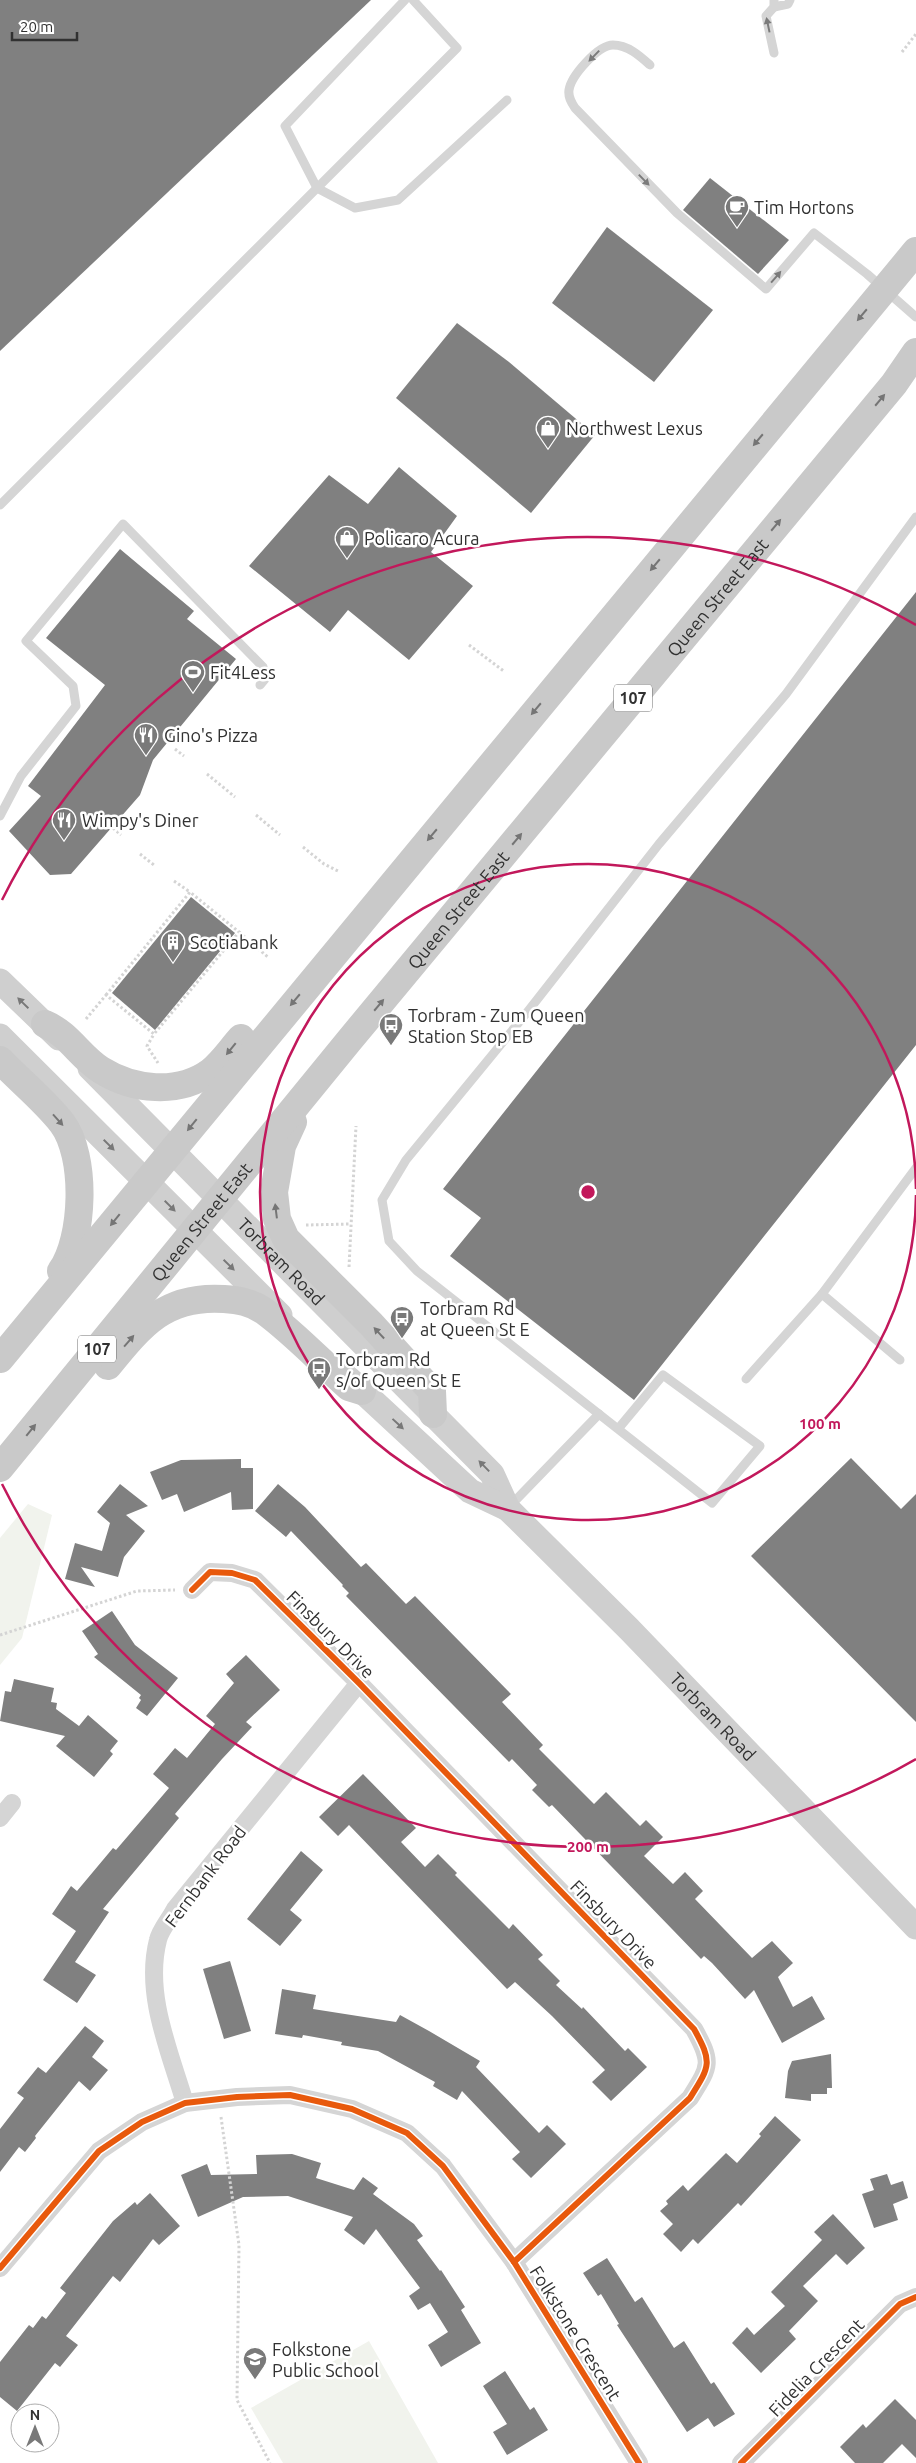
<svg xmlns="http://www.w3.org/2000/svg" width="916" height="2463" font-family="Ubuntu,sans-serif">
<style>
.green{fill:#f1f3ed}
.building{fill:#808080}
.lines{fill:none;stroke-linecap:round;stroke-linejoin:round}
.path{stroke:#d4d4d4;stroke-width:3;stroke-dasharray:2.5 2.5;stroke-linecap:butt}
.lane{stroke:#d5d5d5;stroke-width:9}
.street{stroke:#d5d5d5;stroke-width:18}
.secondary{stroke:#cfcfcf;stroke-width:25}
.primary{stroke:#c9c9c9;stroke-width:28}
.cycleway-casing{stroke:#fff;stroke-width:9}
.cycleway{stroke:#e8590c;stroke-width:6}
.oneway{fill:#7b7b7b}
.oneway2{fill:#757575}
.oneway3{fill:#787878}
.ring{fill:none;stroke:#c2185b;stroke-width:2.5}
.labels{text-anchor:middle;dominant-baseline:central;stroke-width:5;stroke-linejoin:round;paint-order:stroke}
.shield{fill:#fff;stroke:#6f6f6f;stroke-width:1}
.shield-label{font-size:16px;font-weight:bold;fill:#313131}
.poi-label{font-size:18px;fill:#313131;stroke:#fff;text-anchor:start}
.street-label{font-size:18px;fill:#313131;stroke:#fff}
.centre{fill:#c2185b;stroke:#fff;stroke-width:2.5}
.ring-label{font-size:15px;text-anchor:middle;font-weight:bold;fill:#c2185b;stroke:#fff;stroke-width:5;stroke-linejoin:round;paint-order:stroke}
</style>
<rect width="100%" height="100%" fill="#fff"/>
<g class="green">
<polygon points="28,1504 52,1515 22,1638 0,1665 0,1538"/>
<polygon points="369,2341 438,2463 283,2463 251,2408"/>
</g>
<g class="building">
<polygon points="0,0 371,0 0,351"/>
<polygon points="710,178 789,240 758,274 683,210"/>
<polygon points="607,227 713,310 654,382 552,303"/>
<polygon points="457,323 509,362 595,435 531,513 396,398"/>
<polygon points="399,467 457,516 431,552 473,586 409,660 348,610 330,632 249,566 329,475 368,504"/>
<polygon points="120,549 194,611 187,619 236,659 153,760 140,795 71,874 50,875 9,831 41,796 28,786 105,685 46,638"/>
<polygon points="916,592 916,1045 634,1400 450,1256 481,1218 443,1189"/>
<polygon points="191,897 235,933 155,1030 112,993"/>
<polygon points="851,1458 901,1509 916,1494 916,1722 751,1556"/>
<polygon points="241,1459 241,1468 253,1468 253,1509 232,1510 231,1492 184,1512 177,1494 162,1500 150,1472 181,1460"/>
<polygon points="120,1484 148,1506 126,1515 145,1531 124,1557 118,1577 81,1567 95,1587 65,1579 75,1543 102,1551 110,1523 97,1512"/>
<polygon points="278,1484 305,1507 361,1567 366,1563 406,1604 415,1596 511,1694 502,1702 543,1745 539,1749 594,1804 606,1792 640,1826 646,1820 663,1837 644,1856 673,1884 685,1872 703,1891 695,1899 752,1958 772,1941 793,1963 778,1977 793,2007 812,1996 825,2019 782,2043 754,1990 745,1999 712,1963 704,1956 701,1959 552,1805 549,1807 532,1790 537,1785 512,1759 509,1762 346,1596 349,1593 342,1586 343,1585 291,1531 286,1537 255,1511"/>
<polygon points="112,1611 135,1645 178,1678 147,1716 136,1708 141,1700 139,1698 141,1695 94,1657 98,1654 82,1631"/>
<polygon points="246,1655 280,1690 246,1722 252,1727 222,1759 175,1814 179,1818 103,1909 109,1912 75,1962 96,1975 77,2003 43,1980 76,1931 52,1914 71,1886 77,1891 113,1848 116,1850 169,1788 153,1774 175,1748 187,1758 215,1724 206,1716 234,1683 226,1674"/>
<polygon points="14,1679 54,1688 51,1702 57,1703 56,1709 79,1726 88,1715 118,1741 110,1751 113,1754 94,1777 56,1746 65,1736 0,1721 5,1691 11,1692"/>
<polygon points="363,1774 416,1828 401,1842 425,1867 438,1854 457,1873 455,1875 509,1929 513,1924 543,1955 538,1959 560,1981 556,1985 582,2009 583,2007 625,2051 628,2048 647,2067 611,2101 592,2082 605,2070 552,2016 515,1982 507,1989 349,1825 338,1836 319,1817"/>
<polygon points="301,1851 323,1870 290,1910 302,1920 280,1946 247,1919"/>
<polygon points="230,1961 251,2031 224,2039 203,1969"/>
<polygon points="282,1989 316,1995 313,2009 396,2022 400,2015 429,2031 480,2061 476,2067 539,2133 547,2125 566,2144 531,2178 512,2159 520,2152 462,2091 457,2100 433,2086 435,2082 378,2051 341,2045 342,2042 303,2035 302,2038 275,2034"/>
<polygon points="85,2026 104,2041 92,2057 108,2070 90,2091 79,2081 35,2136 36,2138 25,2152 19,2147 0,2172 0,2129 24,2098 17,2093 38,2067 46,2073"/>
<polygon points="831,2054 832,2088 827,2088 827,2094 811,2094 811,2101 785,2098 788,2071 792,2061"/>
<polygon points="775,2116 801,2140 741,2206 738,2203 698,2244 693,2239 681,2252 663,2234 673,2224 660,2211 668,2204 666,2201 683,2185 688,2191 726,2153 737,2163 761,2136 759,2134"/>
<polygon points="292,2154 321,2163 316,2178 354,2190 363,2177 378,2188 373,2194 414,2224 423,2236 417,2240 440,2271 441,2270 465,2307 461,2310 481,2343 441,2367 428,2345 448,2332 430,2303 418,2310 409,2296 420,2288 376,2229 364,2245 344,2230 353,2217 288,2196 243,2197 198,2217 181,2175 207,2164 211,2175 257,2174 256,2155"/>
<polygon points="887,2174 891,2185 903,2181 908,2198 893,2204 898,2220 874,2228 862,2194 874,2190 870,2179"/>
<polygon points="150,2193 180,2226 159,2245 153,2239 120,2282 113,2276 66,2336 78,2345 60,2367 55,2363 17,2411 0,2397 0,2362 29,2325 33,2328 42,2316 46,2319 66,2293 60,2288 113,2221 135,2202 137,2205"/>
<polygon points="833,2214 865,2248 847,2265 836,2254 803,2286 818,2301 789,2331 796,2339 761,2373 732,2343 747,2327 754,2335 785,2306 771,2292 822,2240 814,2232"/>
<polygon points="607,2258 635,2302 642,2297 674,2348 684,2341 711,2384 714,2382 735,2414 714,2427 708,2418 687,2432 617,2325 619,2324 601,2294 598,2296 583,2273"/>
<polygon points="505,2371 530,2410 534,2407 548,2430 507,2455 493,2432 507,2424 483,2386"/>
<polygon points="895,2399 916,2420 916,2458 902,2444 883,2463 855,2463 840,2447 863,2424 866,2428"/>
</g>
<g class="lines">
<g class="path">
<polyline points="902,52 916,34"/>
<polyline points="469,645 505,672"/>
<polyline points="175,749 184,756"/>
<polyline points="207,774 235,797"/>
<polyline points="256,815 280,835"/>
<polyline points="113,828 121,835"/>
<polyline points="303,847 324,864 340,872"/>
<polyline points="140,854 154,865"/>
<polyline points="174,881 190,892"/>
<polyline points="239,932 269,958"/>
<polyline points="106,995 190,892 239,932 154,1034"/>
<polyline points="86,1019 106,995 154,1034 147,1046 158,1063"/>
<polyline points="306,1225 351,1224"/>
<polyline points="349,1267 356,1126"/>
<polyline points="0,1635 137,1591 175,1590"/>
<polyline points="221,2117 239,2245 237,2400 270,2463"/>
</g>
<g class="lane">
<polyline points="405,0 285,126 317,188 355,208 398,200 507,100"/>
<polyline points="774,7 788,4 790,0"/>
<polyline points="774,53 766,16 774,7 774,0"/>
<path d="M650,65C640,56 628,45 613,45C598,45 571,76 569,90C568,97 571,102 575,108L677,213L766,289L814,233L867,274L916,317"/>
<polyline points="0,505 457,48 413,0"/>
<polyline points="0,816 21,776 76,706 73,686 26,641 123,524 263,667 265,679 260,685"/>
<polyline points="900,1360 822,1294 916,1168"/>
<polyline points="746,1379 822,1294"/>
<polyline points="618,1429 663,1375 760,1446 712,1503 417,1271 389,1241 382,1200 406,1160 525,1015 659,844 786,694 916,517"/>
<polyline points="509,1507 599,1414"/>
</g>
<g class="street">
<path d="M192,1590L210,1572L232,1573L255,1580L359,1683L694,2029C713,2063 710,2066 690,2098L514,2262"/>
<polyline points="0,1818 12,1803"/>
<path d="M185,2103C170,2052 144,1994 158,1940C160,1930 170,1919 175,1909L359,1683"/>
<polyline points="0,2268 99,2151 142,2122 185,2103 237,2097 290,2095 352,2109 407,2133 443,2166 514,2262 639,2463"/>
<polyline points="741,2463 900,2304 916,2297"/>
</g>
<g class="secondary">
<polyline points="0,981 59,1038"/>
<polyline points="0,1036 280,1315"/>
<path id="s1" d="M90,1068L492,1474L508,1509"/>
<path id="s2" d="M348,1378L470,1491L508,1509L629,1629L916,1927"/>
</g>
<g class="primary">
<path d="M45,1024C69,1034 80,1057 101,1070C133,1090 178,1095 210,1072C222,1063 231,1049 241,1038"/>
<path d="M0,1060C20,1081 44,1100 62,1123C87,1156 84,1239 61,1271"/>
<polyline points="293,1122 282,1146 274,1192 277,1219 286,1239 371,1324 432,1391 433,1414"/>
<polyline points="0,1359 916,251"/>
<path d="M108,1366C142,1324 166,1295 224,1299C238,1300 251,1302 264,1311C294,1333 321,1362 349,1387L362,1391"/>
<path id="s3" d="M0,1468L348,1042L894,384L916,352"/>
</g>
<g class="cycleway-casing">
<g id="cycleway">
<path d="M192,1590L210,1572L232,1573L255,1580L359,1683L694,2029C713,2063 710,2066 690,2098L514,2262"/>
<polyline points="0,2268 99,2151 142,2122 185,2103 237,2097 290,2095 352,2109 407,2133 443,2166 514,2262 639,2463"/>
<polyline points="741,2463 900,2304 916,2297"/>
</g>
</g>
<use href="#cycleway" class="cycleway"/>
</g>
<defs><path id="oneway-solid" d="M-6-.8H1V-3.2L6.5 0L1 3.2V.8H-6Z" transform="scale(1.25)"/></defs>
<g class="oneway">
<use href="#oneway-solid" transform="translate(768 25) rotate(-102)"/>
<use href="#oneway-solid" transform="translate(594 56) rotate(134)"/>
<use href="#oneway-solid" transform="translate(644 180) rotate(46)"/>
<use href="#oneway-solid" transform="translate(776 277) rotate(-49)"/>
</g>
<g class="oneway2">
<use href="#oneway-solid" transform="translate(862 315) rotate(130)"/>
<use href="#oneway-solid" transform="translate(880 400) rotate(-50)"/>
<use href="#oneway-solid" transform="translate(758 440) rotate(130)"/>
<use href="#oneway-solid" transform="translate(776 525) rotate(-50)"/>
<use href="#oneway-solid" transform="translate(655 565) rotate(130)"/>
<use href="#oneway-solid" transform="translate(536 709) rotate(130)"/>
<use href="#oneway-solid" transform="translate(432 835) rotate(130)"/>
<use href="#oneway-solid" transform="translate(517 839) rotate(-50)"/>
<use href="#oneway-solid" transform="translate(295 1000) rotate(130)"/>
<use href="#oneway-solid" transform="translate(379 1005) rotate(-50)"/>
<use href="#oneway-solid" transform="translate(231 1049) rotate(129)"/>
<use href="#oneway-solid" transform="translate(58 1120) rotate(48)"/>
<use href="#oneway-solid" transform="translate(192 1125) rotate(129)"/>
<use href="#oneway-solid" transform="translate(276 1211) rotate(-97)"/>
<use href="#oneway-solid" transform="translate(115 1220) rotate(129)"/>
<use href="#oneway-solid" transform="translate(379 1333) rotate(-133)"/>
<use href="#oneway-solid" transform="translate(129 1341) rotate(-49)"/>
<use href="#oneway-solid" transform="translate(31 1430) rotate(-51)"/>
</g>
<g class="oneway3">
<use href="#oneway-solid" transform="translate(23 1003) rotate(-136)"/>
<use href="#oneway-solid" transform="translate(109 1145) rotate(45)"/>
<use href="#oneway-solid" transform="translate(170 1206) rotate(45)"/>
<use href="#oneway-solid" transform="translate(229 1265) rotate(44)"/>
<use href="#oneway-solid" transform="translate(398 1424) rotate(43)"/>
<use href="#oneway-solid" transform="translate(484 1466) rotate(-134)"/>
</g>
<g class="ring">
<path d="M916 1195A328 328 0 1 1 916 1189"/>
<path d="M916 1759A655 655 0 0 1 2 1484M2 900A655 655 0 0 1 916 625"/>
</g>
<defs>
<g id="cafe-pin" transform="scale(1.25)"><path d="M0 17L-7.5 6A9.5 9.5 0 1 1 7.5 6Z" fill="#797979" stroke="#fff"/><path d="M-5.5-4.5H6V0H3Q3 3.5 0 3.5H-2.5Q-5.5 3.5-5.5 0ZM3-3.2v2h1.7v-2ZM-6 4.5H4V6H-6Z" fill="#fff"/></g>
<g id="shop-pin" transform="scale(1.25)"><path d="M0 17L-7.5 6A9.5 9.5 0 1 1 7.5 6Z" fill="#797979" stroke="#fff"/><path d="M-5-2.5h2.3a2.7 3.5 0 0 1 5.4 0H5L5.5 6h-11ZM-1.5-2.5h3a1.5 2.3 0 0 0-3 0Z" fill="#fff"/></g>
<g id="stadium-pin" transform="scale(1.25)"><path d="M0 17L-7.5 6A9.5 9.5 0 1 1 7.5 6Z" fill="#797979" stroke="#fff"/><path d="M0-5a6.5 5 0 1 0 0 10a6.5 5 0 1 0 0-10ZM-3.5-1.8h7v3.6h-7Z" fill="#fff"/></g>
<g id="restaurant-pin" transform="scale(1.25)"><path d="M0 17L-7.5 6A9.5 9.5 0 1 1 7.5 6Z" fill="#797979" stroke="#fff"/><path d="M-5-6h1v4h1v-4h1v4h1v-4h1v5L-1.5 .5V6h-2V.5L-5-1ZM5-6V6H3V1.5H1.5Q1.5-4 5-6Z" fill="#fff"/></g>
<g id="building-pin" transform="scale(1.25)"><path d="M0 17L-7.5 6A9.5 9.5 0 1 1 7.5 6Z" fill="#797979" stroke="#fff"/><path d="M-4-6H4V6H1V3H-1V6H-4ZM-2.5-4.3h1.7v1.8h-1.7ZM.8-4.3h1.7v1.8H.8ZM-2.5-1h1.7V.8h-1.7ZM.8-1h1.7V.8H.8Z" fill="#fff"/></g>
<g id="bus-pin" transform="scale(1.25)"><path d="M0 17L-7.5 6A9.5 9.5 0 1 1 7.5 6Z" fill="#797979" stroke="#fff"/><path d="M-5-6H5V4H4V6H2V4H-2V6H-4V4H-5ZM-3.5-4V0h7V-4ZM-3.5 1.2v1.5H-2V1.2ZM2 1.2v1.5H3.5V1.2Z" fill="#fff"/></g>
<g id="school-pin" transform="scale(1.25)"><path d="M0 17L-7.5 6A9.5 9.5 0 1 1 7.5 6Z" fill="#797979" stroke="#fff"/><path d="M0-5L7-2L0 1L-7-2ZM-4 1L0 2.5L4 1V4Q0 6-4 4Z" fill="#fff"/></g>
</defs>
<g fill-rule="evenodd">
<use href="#cafe-pin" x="737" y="207"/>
<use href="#shop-pin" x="548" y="428"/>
<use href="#shop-pin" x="347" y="538"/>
<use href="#stadium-pin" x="193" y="672"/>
<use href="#restaurant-pin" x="146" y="735"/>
<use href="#restaurant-pin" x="64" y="820"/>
<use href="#building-pin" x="173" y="942"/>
<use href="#bus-pin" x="391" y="1025"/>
<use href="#bus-pin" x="402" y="1318"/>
<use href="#bus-pin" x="319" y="1369"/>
<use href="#school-pin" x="255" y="2359"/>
</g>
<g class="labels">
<g class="shield">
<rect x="614" y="684.5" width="38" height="27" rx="4"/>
<rect x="78" y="1335.5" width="38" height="27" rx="4"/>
</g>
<g class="shield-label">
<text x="633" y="698">107</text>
<text x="97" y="1349">107</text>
</g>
<g class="poi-label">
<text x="754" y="207">Tim Hortons</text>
<text x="566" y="428">Northwest Lexus</text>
<text x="364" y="538">Policaro Acura</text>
<text x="210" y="672">Fit4Less</text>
<text x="164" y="735">Gino's Pizza</text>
<text x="82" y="820">Wimpy's Diner</text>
<text x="190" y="942">Scotiabank</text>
<text x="408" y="1015">Torbram - Zum Queen<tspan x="408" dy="21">Station Stop EB</tspan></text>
<text x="420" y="1308">Torbram Rd<tspan x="420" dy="21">at Queen St E</tspan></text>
<text x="336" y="1359">Torbram Rd<tspan x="336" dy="21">s/of Queen St E</tspan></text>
<text x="272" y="2349">Folkstone<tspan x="272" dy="21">Public School</tspan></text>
</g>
<g class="street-label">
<text stroke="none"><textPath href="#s3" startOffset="1128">Queen Street East</textPath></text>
<text stroke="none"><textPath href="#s3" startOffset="722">Queen Street East</textPath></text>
<text stroke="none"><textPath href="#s3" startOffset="318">Queen Street East</textPath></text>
<text stroke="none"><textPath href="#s1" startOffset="272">Torbram Road</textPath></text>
<text transform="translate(331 1634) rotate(45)">Finsbury Drive</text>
<text stroke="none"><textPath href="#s2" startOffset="500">Torbram Road</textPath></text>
<text transform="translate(205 1876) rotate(-53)">Fernbank Road</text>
<text transform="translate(614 1924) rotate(46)">Finsbury Drive</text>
<text transform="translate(576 2333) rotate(58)">Folkstone Crescent</text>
<text transform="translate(816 2367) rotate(-46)">Fidelia Crescent</text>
</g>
</g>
<circle cx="588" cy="1192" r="8" class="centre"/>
<g class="ring-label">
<text x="820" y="1429">100 m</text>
<text x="588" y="1852">200 m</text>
</g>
<g transform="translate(35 2428)"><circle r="24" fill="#ffffff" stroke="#adadad"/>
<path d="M0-4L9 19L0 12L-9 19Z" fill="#797979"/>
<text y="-8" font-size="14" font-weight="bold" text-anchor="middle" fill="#313131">N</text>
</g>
<path d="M12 32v8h65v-8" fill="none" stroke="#313131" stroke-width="2.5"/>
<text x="20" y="32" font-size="15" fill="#313131" stroke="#ffffff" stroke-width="4" paint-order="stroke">20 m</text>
</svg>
